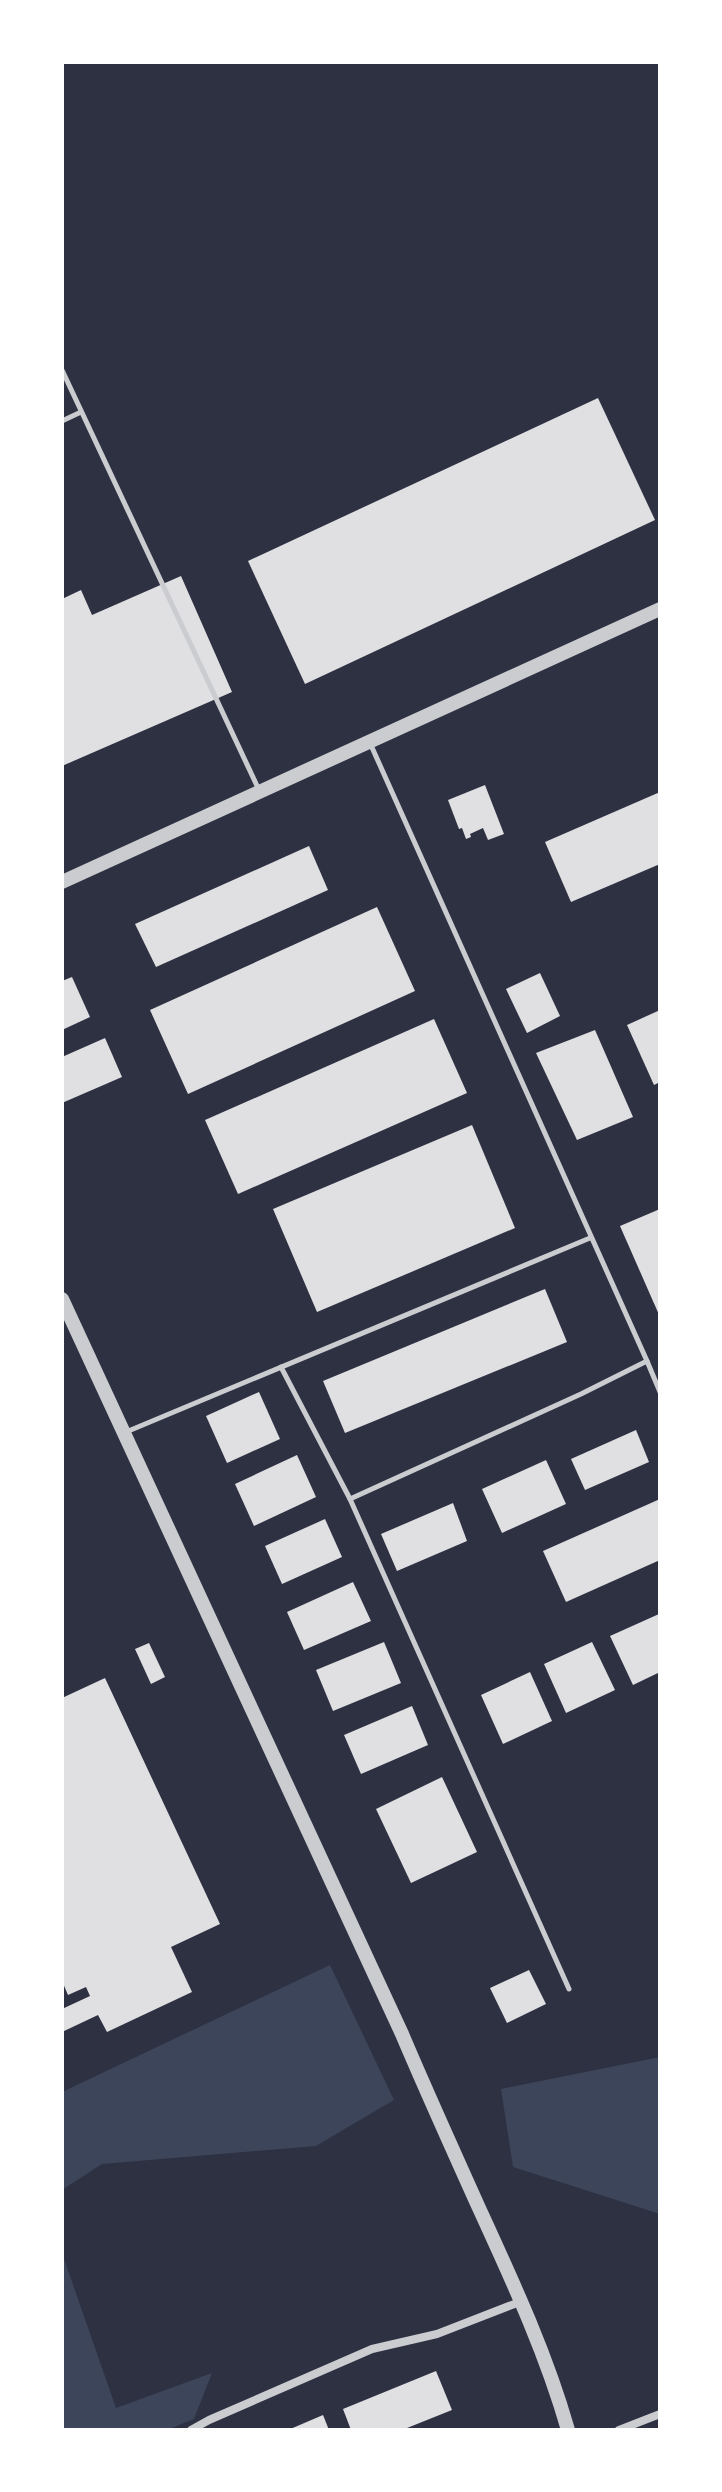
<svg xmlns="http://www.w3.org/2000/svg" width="722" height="2492" font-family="'Alegreya Sans',sans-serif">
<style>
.green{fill:#3c4559}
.building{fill:#e0e0e3}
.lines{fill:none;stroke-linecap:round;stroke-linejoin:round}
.service{stroke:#caccd0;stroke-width:5}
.minor{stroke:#caccd0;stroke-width:8}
.tertiary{stroke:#caccd0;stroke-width:14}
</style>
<rect width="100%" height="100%" fill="#2d3142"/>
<g class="green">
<polygon points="330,1965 394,2100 316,2146 102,2164 62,2190 62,2092"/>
<polygon points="660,2057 660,2214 513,2167 501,2089"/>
<polygon points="62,2253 116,2408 212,2373 194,2419 167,2430 62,2430"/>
</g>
<g class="building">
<polygon points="598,398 655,520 305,684 248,561"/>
<polygon points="181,576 232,692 62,766 62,599 81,590 92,615"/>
<polygon points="485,785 504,834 488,840 483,828 470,834 471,837 466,839 462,828 459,829 448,800"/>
<polygon points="660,792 660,864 571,902 545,842"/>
<polygon points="309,846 328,890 156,967 135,924"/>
<polygon points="377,907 415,991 188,1094 150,1010"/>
<polygon points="540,973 560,1016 527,1033 506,989"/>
<polygon points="72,977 90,1017 62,1030 62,981"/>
<polygon points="660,1010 660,1082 654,1085 627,1025"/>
<polygon points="434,1019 467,1093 238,1194 205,1120"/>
<polygon points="595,1030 633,1117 577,1140 536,1053"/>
<polygon points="105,1038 122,1077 62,1103 62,1057"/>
<polygon points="472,1125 515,1228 317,1312 273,1209"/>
<polygon points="660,1209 660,1317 620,1226"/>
<polygon points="545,1289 567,1342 345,1433 323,1381"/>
<polygon points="259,1392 280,1439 227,1463 206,1416"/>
<polygon points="636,1430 649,1462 585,1490 571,1459"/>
<polygon points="297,1455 316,1497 254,1526 235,1484"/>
<polygon points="546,1460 566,1504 502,1533 482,1489"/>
<polygon points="660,1499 660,1560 566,1602 543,1551"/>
<polygon points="453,1503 467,1541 397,1571 381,1534"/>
<polygon points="325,1519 342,1557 282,1584 265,1546"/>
<polygon points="353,1582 371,1621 304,1650 287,1612"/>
<polygon points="659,1614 660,1672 633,1685 610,1636"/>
<polygon points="384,1642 401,1683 333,1711 316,1670"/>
<polygon points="592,1642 615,1690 566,1713 544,1664"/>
<polygon points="149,1643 165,1677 151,1684 135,1649"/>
<polygon points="530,1672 552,1721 503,1744 481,1695"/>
<polygon points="105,1678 220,1924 171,1947 192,1992 107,2032 98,2015 62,2032 62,2009 90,1996 86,1987 68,1995 62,1981 62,1698"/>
<polygon points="412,1706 428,1745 361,1774 344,1735"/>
<polygon points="442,1777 477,1852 411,1883 376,1809"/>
<polygon points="529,1970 546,2004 507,2023 490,1988"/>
<polygon points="436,2371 452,2410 402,2430 351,2430 343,2409"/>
<polygon points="323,2415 329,2430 288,2430"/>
</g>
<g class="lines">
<g class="service">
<polyline points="62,370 259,790"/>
<polyline points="62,421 81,412"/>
<polyline points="647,1361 660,1392"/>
<polyline points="281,1367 350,1499 569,1989"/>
<polyline points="126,1432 590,1238"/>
<polyline points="350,1499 581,1394 647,1361 370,743"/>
</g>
<g class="minor">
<polyline points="191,2430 209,2420 372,2349 437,2334 522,2301"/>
<polyline points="619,2430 660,2414"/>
</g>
<g class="tertiary">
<polyline points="62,882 660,609"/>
<path d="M62,1299L402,2034C427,2093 453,2150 479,2208C512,2280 546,2353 568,2430"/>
</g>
</g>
<rect width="722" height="2492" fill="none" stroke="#ffffff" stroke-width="128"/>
</svg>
